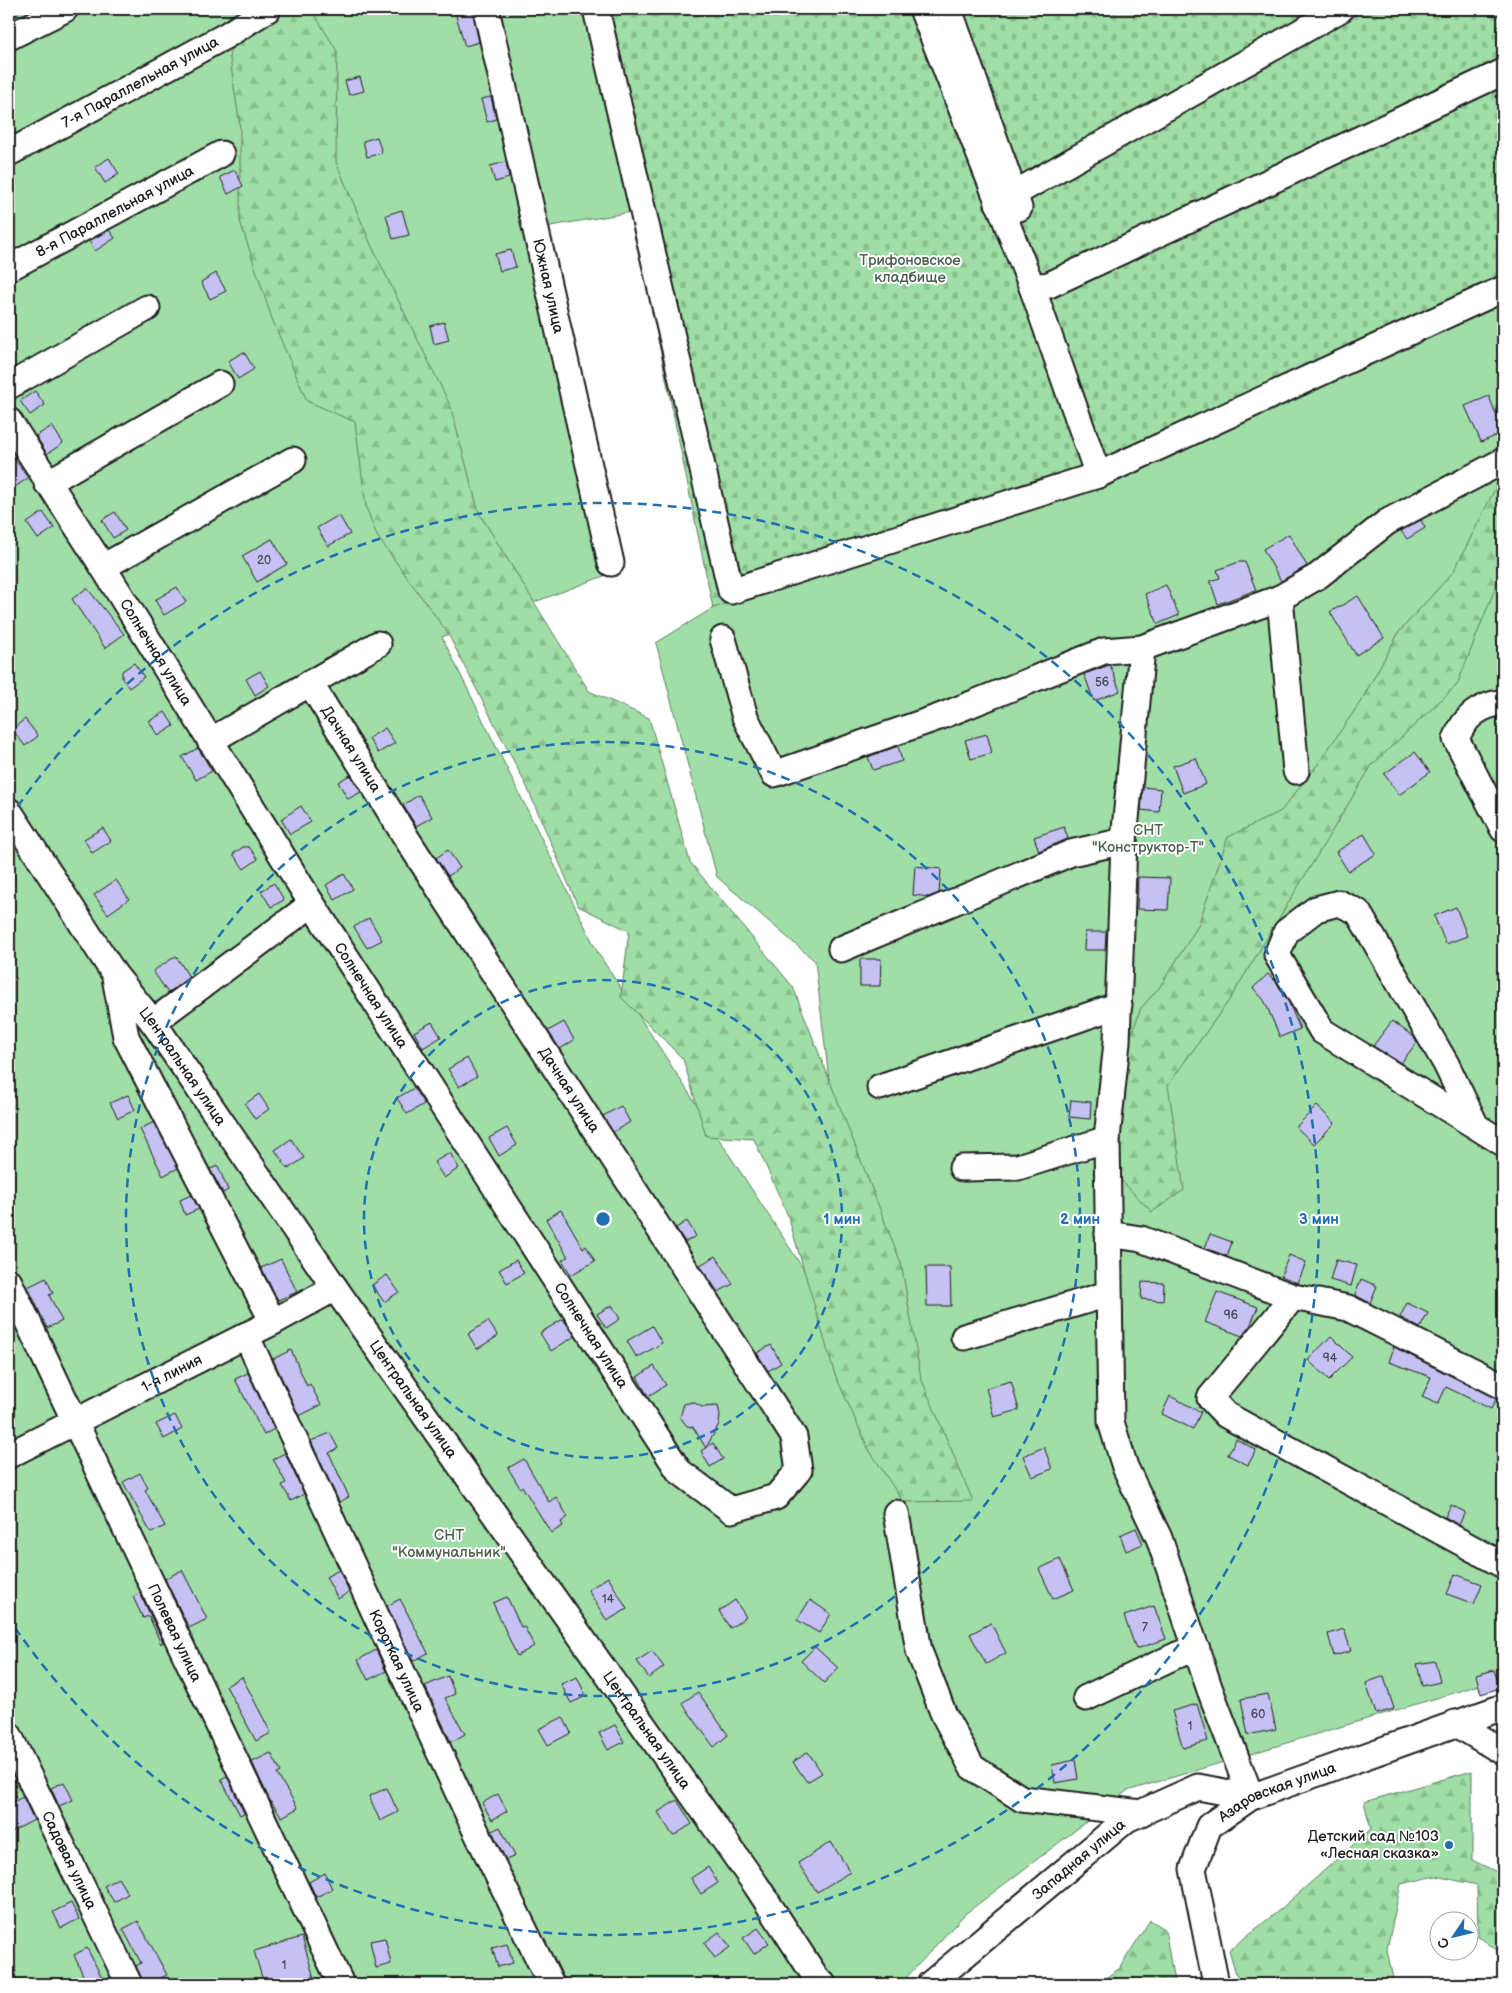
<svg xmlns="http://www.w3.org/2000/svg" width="1512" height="1993" font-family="'Balsamiq Sans',sans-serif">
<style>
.green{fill:#9fdea6;stroke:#5e7d61}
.forest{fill:url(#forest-firs);stroke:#5e7d61}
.cemetery{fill:url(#cemetery-stones);stroke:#5e7d61}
.building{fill:#c5c1f3;stroke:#1c1c1c}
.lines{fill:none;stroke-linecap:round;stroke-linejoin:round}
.minor-casing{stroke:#1c1c1c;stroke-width:29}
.minor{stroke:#fff;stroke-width:25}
.ring{fill:none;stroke:#1f6fb2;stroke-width:2.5;stroke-dasharray:9 6}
.poi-dot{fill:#1f6fb2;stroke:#fff;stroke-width:2}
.labels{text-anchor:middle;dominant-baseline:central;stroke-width:4;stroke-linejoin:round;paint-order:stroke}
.number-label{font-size:12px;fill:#464552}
.street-label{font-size:15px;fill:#1c1c1c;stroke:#fff}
.park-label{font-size:15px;fill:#4a604c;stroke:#fff}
.poi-label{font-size:15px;fill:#1c1c1c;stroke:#fff;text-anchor:end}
.centre{fill:#1f6fb2;stroke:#fff;stroke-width:2.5}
.ring-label{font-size:15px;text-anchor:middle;font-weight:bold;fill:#1f6fb2;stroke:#fff;stroke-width:4;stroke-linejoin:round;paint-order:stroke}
</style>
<defs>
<pattern id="forest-firs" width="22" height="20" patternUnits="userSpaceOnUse" patternTransform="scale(1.25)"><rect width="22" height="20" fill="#9fdea6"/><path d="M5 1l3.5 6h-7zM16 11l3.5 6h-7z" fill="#88be8e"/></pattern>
<pattern id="cemetery-stones" width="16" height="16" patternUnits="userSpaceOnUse" patternTransform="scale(1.25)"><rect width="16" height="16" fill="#9fdea6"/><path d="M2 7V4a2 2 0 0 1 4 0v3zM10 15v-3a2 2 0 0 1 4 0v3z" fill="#88be8e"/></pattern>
</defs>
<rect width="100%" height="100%" fill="#fff"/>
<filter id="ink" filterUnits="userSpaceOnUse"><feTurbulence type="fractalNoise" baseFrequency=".02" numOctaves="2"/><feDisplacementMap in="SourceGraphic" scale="10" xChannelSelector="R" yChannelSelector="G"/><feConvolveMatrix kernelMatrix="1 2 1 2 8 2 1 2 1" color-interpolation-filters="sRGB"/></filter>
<g filter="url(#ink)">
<polygon class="green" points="9,9 582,9 632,212 545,227 570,342 625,568 442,637 598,953 862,1359 815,961 717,877 656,643 713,608 1503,298 1503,1678 1127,1791 965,1914 904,1980 896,1984 9,1984"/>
<g class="forest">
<polygon points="311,9 337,51 336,162 372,247 450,405 479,513 589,691 649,718 690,862 793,987 901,1263 921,1378 973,1501 903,1502 868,1448 834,1372 788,1216 754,1139 706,1136 683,1059 621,997 629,931 578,906 527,787 447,632 377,536 366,507 355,422 307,401 272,319 240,221 240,127 229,52 263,16"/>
<polygon points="1503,473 1503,568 1457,685 1372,765 1230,999 1168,1085 1184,1190 1152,1212 1110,1169 1117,1074 1141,1008 1159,988 1198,926 1228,837 1281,811 1318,764 1361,701 1399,632 1454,571"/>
<polygon points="1472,1771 1472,1860 1503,1875 1503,1955 1478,1936 1477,1885 1436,1876 1401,1884 1387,1949 1394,1984 1239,1984 1229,1950 1282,1908 1371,1829 1364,1802"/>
<polygon points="1150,1920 1165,1929 1174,1982 1172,1984 1096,1984 1119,1969"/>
</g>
<polygon class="cemetery" points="582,9 1503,9 1503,298 1086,484 713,608 632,212"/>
<g class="building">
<polygon points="454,9 472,9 479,42 465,46"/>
<polygon points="360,77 364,91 349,95 345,81"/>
<polygon points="491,97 496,119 487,122 481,99"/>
<polygon points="377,137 382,153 367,157 363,141"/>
<polygon points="109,158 119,174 105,183 95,167"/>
<polygon points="506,162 509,178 495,182 490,166"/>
<polygon points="235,170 243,186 228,194 220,177"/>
<polygon points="402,210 409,235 393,239 386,215"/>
<polygon points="109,230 115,238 95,251 89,241"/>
<polygon points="511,250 516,267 500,271 495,254"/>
<polygon points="216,273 226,291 210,299 201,282"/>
<polygon points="444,322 449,340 434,344 430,326"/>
<polygon points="244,352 254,369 238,379 228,361"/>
<polygon points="35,391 45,405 30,415 20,401"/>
<polygon points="1489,396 1503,433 1481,442 1465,406"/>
<polygon points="52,426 63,443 47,454 36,436"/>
<polygon points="9,451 28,478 9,491"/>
<polygon points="43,512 54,528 38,539 27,523"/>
<polygon points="115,512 126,530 113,538 102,520"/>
<polygon points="339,515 350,534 328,546 317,528"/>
<polygon points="1421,520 1425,528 1407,539 1401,531"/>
<polygon points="1289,534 1307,566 1281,581 1263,549"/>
<polygon points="272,539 287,564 257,582 242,556"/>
<polygon points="1239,562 1245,562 1256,590 1218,604 1210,581 1220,578 1217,570"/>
<polygon points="1166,585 1179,615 1158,624 1145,594"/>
<polygon points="177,587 186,602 164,615 155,600"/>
<polygon points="87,588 124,634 105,648 72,599"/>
<polygon points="1358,596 1384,638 1356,655 1330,612"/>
<polygon points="134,663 144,677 129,688 122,678 122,671"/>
<polygon points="1110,665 1120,691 1094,701 1084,674"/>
<polygon points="260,671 269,686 255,695 246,679"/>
<polygon points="165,712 174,726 158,736 149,721"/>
<polygon points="25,719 38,736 25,746 12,729"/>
<polygon points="385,728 395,743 378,753 369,738"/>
<polygon points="987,734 992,753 971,759 965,740"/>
<polygon points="898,746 902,761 873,770 868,757"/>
<polygon points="198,748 212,771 196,780 182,757"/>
<polygon points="1415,752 1430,772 1399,795 1384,774"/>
<polygon points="1196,758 1206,784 1183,793 1173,766"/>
<polygon points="350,775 361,792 348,799 338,782"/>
<polygon points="1143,787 1161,789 1159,812 1141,810"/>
<polygon points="419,795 432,817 416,826 403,805"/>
<polygon points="301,806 311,822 290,834 281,819"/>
<polygon points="1064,827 1068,839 1039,851 1034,837"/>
<polygon points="103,828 111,841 92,853 84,839"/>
<polygon points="1364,834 1376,854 1348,871 1336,852"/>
<polygon points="243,847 249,847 258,859 244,869 233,854"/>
<polygon points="448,850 460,868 448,876 436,858"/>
<polygon points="915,866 941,869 939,893 929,897 913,895"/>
<polygon points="344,874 353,889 335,900 326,885"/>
<polygon points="1138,877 1170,878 1168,910 1137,909"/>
<polygon points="116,880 129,899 108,914 94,895"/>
<polygon points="274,883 284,900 271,907 261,891"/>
<polygon points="1456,907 1467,936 1446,944 1434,916"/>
<polygon points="369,918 382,940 367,948 354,927"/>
<polygon points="1085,932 1106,932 1105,950 1084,950"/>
<polygon points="176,956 189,977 168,993 153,971"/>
<polygon points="860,959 881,959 880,986 860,986"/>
<polygon points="1268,974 1277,983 1289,1003 1300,1029 1280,1037 1264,1000 1253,988"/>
<polygon points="1392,1021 1414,1037 1417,1042 1401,1063 1373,1046"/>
<polygon points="432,1022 441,1037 423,1048 414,1032"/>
<polygon points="564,1022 574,1040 560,1049 548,1031"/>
<polygon points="467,1058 477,1076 459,1087 448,1069"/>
<polygon points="414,1088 424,1104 407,1114 397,1098"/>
<polygon points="259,1094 269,1109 255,1119 245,1104"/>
<polygon points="128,1095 135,1110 118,1118 110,1103"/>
<polygon points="1071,1100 1091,1102 1090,1119 1069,1117"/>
<polygon points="621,1106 630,1122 613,1132 603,1116"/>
<polygon points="1317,1106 1335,1123 1314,1144 1296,1127"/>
<polygon points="154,1122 178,1168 163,1176 140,1129"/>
<polygon points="507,1128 517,1145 499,1156 489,1138"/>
<polygon points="291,1139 304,1158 288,1169 275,1150"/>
<polygon points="450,1153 459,1168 444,1178 434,1162"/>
<polygon points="218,1166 228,1190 223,1193 210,1169"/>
<polygon points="191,1195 199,1209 185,1215 180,1200"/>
<polygon points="561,1210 583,1248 586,1246 595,1261 571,1275 562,1260 568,1257 546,1219"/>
<polygon points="687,1221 696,1236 685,1242 676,1228"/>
<polygon points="1210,1234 1232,1242 1227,1256 1205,1248"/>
<polygon points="1289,1255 1306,1262 1298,1283 1281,1276"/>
<polygon points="716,1256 733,1284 718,1292 700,1265"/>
<polygon points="281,1259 297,1292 278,1300 261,1268"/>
<polygon points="516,1260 524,1273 507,1283 499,1270"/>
<polygon points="1336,1260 1357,1265 1351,1286 1330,1280"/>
<polygon points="926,1267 950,1267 951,1306 927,1306"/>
<polygon points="387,1275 399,1292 384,1302 372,1285"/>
<polygon points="46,1278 53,1293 49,1295 62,1321 47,1328 28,1287"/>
<polygon points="1361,1279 1377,1286 1370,1303 1355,1295"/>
<polygon points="1142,1282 1164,1283 1163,1301 1141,1299"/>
<polygon points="1217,1292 1258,1307 1250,1326 1242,1336 1205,1322"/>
<polygon points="1407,1303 1428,1313 1420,1328 1400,1317"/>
<polygon points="612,1305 620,1319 606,1328 597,1314"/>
<polygon points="563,1319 575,1336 551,1351 540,1333"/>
<polygon points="488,1321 498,1336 477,1349 468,1334"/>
<polygon points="652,1326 662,1343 637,1358 627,1341"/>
<polygon points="1331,1336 1352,1357 1329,1380 1308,1360"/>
<polygon points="771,1345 781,1363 768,1371 757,1353"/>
<polygon points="1394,1347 1496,1399 1491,1409 1446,1387 1438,1404 1422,1397 1431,1377 1389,1362"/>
<polygon points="291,1350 307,1386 310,1384 321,1405 299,1416 273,1359"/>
<polygon points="654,1366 666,1385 648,1396 637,1377"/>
<polygon points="248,1373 274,1429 264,1435 235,1379"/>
<polygon points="1011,1381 1019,1410 994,1417 986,1388"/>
<polygon points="1170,1396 1201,1412 1193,1429 1162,1414"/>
<polygon points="693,1402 702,1407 718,1406 720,1415 719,1424 706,1448 693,1427 687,1426 680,1417 684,1404"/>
<polygon points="175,1415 182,1429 164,1439 156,1424"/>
<polygon points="330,1433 338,1448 329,1453 349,1497 339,1502 311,1441"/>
<polygon points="1236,1439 1256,1450 1248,1465 1228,1455"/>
<polygon points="713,1443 723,1459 710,1467 701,1451"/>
<polygon points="1044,1447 1052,1469 1032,1477 1023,1456"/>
<polygon points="285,1453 304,1494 291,1501 282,1485 286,1483 273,1459"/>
<polygon points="524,1459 549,1502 556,1497 568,1517 561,1522 563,1526 551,1533 522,1486 520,1488 508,1468"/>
<polygon points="140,1473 148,1488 145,1490 165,1526 151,1533 123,1482"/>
<polygon points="1451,1505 1465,1512 1459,1525 1445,1517"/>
<polygon points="1136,1528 1143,1544 1126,1551 1120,1535"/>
<polygon points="1060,1559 1074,1590 1053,1599 1039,1569"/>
<polygon points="182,1570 207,1619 189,1628 165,1579"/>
<polygon points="339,1570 349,1592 338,1599 326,1577"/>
<polygon points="1455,1574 1482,1584 1474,1604 1447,1594"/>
<polygon points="608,1577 627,1609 607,1621 588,1590"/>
<polygon points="140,1593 163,1642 161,1644 149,1616 143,1618 133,1597"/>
<polygon points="507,1597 521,1627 524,1626 534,1646 517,1656 493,1603"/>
<polygon points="400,1599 428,1653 413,1661 387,1606"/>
<polygon points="735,1600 746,1617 730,1628 719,1611"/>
<polygon points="810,1600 831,1614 819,1633 797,1620"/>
<polygon points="1154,1606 1166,1639 1136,1649 1124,1616"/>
<polygon points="991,1623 1006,1653 986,1664 970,1634"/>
<polygon points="1344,1629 1351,1651 1334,1656 1328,1634"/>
<polygon points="815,1647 838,1668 824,1683 801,1661"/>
<polygon points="376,1650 386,1671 368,1680 358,1660"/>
<polygon points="652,1651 664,1667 649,1678 637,1661"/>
<polygon points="1435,1661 1440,1682 1422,1686 1417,1664"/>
<polygon points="1494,1670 1500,1688 1481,1694 1476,1675"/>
<polygon points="448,1676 455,1694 445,1698 465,1734 451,1742 425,1686"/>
<polygon points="1384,1676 1394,1709 1376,1714 1366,1683"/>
<polygon points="242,1677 271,1733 256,1741 226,1686"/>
<polygon points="577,1677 586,1696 571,1703 561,1684"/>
<polygon points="698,1692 728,1735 714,1747 682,1703"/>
<polygon points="1268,1694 1276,1729 1248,1735 1241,1699"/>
<polygon points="1197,1704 1208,1741 1183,1748 1172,1711"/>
<polygon points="563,1717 571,1733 548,1745 539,1729"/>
<polygon points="615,1725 624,1742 608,1750 599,1733"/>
<polygon points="808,1752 822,1773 807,1782 793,1762"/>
<polygon points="271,1753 281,1772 277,1774 298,1808 282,1817 269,1799 252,1762"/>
<polygon points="1075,1760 1078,1779 1055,1783 1052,1765"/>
<polygon points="227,1776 244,1813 240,1815 221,1779"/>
<polygon points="64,1782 73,1800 59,1806 51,1788"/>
<polygon points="387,1788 398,1812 380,1821 369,1796"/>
<polygon points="498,1794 507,1811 492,1820 482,1803"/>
<polygon points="23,1797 34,1820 9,1833 9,1804"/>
<polygon points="677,1800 692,1824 673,1836 658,1812"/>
<polygon points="500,1827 515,1856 506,1860 492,1831"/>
<polygon points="831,1842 850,1872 817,1892 798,1863"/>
<polygon points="708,1867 718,1883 701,1894 691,1878"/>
<polygon points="325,1873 332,1889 316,1897 309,1882"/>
<polygon points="118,1878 128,1894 114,1902 104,1886"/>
<polygon points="71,1903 79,1919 61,1928 53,1912"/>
<polygon points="138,1921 167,1975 149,1984 144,1984 143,1981 136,1966 141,1963 123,1929"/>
<polygon points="758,1928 769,1943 754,1954 743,1938"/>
<polygon points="719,1932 730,1947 715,1958 704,1943"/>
<polygon points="302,1937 314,1978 292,1984 264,1984 254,1951"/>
<polygon points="385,1938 391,1964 376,1968 370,1941"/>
<polygon points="507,1944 513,1963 498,1967 492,1948"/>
<polygon points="87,1948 105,1984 87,1984 74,1955"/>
</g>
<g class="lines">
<g class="minor-casing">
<g id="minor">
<path id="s1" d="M486,9L611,563"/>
<polyline points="596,9 731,591 1098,475 1503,289"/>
<polyline points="922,9 1032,287 1098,475"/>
<polyline points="949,9 1019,208"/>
<polyline points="9,37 65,9"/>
<path id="s2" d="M9,153L227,35L268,9"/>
<polyline points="998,203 1341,9"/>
<path id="s3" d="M9,268L221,154"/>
<polyline points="1032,287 1049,285 1503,72"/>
<polyline points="9,386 147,308"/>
<path id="s4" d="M9,421L103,567L312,904L679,1471L731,1510L776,1497L799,1470L794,1437L407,839L310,683"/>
<polyline points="47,483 220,384"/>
<polyline points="103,567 293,460"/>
<polyline points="1280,598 1296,771"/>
<polyline points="723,639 745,717 774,774 939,717 1104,651 1142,648 1280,598 1318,576 1387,522 1503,461"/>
<polyline points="1142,648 1124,841 1117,1042 1107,1139 1111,1422 1125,1467 1159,1538 1210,1690 1251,1797"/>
<path d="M1503,702C1479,706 1465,716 1456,739L1503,829"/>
<polyline points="210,741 378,644"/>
<path id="s5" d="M9,811L115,975L153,1022L335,1288L756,1885L817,1979L823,1984"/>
<polyline points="841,949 1071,853 1124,841"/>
<polyline points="115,977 126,1037 273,1322"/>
<polyline points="153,1022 312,904"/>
<polyline points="880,1087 1119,1005"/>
<polyline points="1476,1126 1446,1064 1358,912 1339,903 1316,909 1286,932 1277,955 1322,1031 1503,1143"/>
<polyline points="962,1168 1018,1167 1107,1139"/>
<polyline points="1108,1234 1141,1239 1293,1297 1348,1308 1503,1386"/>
<path id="s6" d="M9,1282L341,1984"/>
<polyline points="1293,1297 1210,1398 1226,1415 1503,1565"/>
<path id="s7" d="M246,1335L475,1829L551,1984"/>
<polyline points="964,1337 1108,1294"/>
<path id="s8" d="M9,1455L273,1322L335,1288"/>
<polyline points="896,1513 919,1651 944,1715 972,1767 1022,1799 1141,1813"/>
<polyline points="1086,1698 1177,1655 1197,1649"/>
<polyline points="1455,1723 1503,1752"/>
<path id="s9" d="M9,1735L129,1984"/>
<path id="s10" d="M930,1984L1127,1819L1198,1787L1251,1797"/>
<path id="s11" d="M1216,1984L1193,1869L1209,1826L1251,1797L1503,1707"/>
</g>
</g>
<use href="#minor" class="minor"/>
</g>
</g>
<g class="ring">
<circle cx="603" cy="1219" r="239"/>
<circle cx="603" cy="1219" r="477"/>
<path d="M9 819A716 716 0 1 1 9 1619"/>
</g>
<circle class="poi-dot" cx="1449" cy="1845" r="5"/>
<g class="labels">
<g class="number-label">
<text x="264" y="560">20</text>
<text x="1102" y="682">56</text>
<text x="1231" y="1315">96</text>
<text x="1330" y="1358">94</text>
<text x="608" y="1599">14</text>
<text x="1145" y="1627">7</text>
<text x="1258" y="1714">60</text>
<text x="1190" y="1726">1</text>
<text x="284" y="1965">1</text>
</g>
<g class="street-label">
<text stroke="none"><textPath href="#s2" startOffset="149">7-я Параллельная улица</textPath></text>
<text stroke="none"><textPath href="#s3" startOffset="120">8-я Параллельная улица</textPath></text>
<text stroke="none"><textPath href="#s1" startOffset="284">Южная улица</textPath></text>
<text stroke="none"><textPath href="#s4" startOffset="274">Солнечная улица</textPath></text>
<text transform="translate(351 749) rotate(58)">Дачная улица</text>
<text stroke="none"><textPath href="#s4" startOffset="679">Солнечная улица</textPath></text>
<text stroke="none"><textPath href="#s5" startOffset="309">Центральная улица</textPath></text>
<text transform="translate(569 1090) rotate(57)">Дачная улица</text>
<text stroke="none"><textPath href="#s4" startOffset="1084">Солнечная улица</textPath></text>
<text stroke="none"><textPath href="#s8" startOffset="182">1-я линия</textPath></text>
<text stroke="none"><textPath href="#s5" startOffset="714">Центральная улица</textPath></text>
<text stroke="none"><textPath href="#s6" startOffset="388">Полевая улица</textPath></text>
<text stroke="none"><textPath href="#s7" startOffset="359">Короткая улица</textPath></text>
<text stroke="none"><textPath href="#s5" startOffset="1119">Центральная улица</textPath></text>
<text stroke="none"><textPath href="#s11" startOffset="240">Азаровская улица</textPath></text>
<text stroke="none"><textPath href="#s10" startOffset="194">Западная улица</textPath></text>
<text stroke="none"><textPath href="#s9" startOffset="139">Садовая улица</textPath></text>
</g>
<g class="park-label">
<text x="910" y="260">Трифоновское<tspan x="910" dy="17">кладбище</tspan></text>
<text x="1148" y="830">СНТ<tspan x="1148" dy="17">"Конструктор-Т"</tspan></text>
<text x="449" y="1535">СНТ<tspan x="449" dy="17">"Коммунальник"</tspan></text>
</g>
<g class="poi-label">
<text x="1439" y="1836">Детский сад №103<tspan x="1439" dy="17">«Лесная сказка»</tspan></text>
</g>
</g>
<circle cx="603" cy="1219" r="8" class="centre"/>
<g class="ring-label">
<text x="842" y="1224">1 мин</text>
<text x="1080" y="1224">2 мин</text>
<text x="1319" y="1224">3 мин</text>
</g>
<rect width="1512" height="1993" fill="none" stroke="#fff" stroke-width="30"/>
<rect x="15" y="15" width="1482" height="1963" fill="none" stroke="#1c1c1c" stroke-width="2" filter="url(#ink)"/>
<g transform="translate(1454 1936) rotate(235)"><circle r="24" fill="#ffffff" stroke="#a4a4a4"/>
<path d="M0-4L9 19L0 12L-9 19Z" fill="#1f6fb2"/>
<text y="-8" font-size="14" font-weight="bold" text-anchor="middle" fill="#1c1c1c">С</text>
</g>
</svg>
